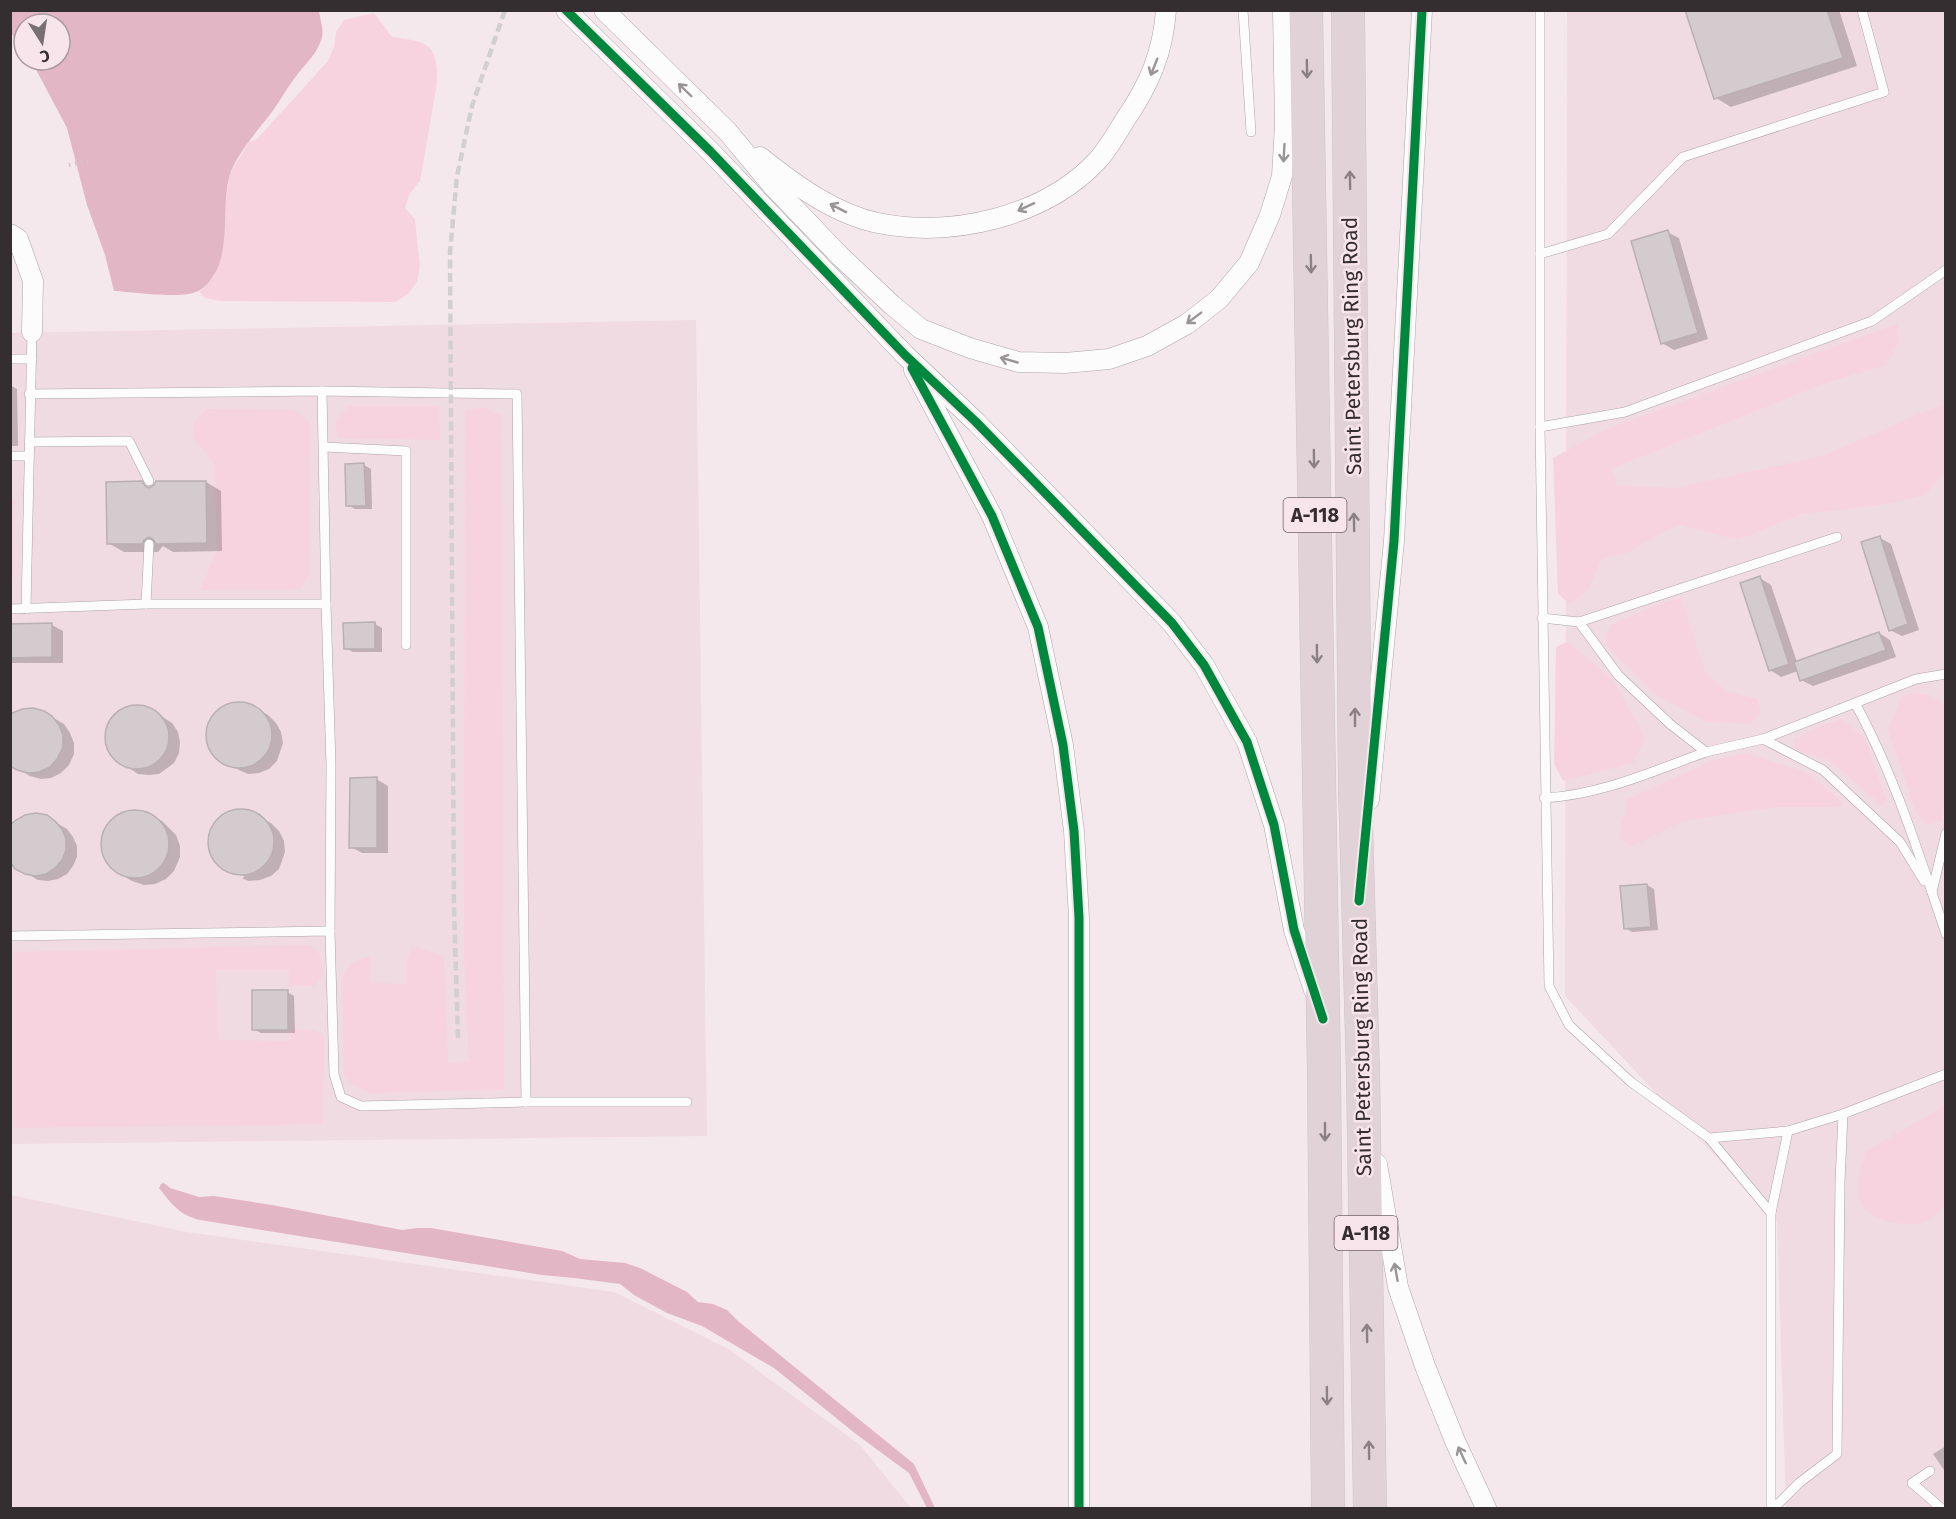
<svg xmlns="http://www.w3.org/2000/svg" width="1956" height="1519" font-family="'Fira Sans',sans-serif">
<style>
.built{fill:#f0dbe2}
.green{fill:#f7d3df}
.water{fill:#e3b6c6}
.shadow{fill:#0003}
.building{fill:#d4cbce;stroke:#b9b0b3;stroke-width:1.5}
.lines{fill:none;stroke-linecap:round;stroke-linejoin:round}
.service-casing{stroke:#aca3a6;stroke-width:10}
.minor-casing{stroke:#aca3a6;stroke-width:21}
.motorway-casing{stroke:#cbc5c6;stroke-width:34}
.path{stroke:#cdc9cb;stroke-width:4;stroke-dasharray:1.5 4.5;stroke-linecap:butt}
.service{stroke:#fdfcfc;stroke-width:9}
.minor{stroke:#fdfcfc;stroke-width:20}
.motorway{stroke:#e1d2d8;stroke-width:33}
.rail{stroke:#d2cfd0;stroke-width:4.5;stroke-dasharray:9 4.5;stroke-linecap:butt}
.cycleway-casing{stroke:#f8e4eb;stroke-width:13}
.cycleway{stroke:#00873e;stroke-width:9}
.oneway{stroke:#999596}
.oneway2{stroke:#8b8084}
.labels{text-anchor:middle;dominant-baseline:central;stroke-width:5;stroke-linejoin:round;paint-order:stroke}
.shield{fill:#f8e4eb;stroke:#706568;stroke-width:1.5}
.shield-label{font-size:20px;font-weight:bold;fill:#352e30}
.street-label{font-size:21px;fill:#352e30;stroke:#f8e4eb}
</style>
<rect width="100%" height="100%" fill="#f4e8ec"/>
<g class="built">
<polygon points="1567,11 1945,11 1945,1508 1786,1508 1777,1222 1565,996"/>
<polygon points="696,320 707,1136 11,1144 10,333"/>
<polygon points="11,1195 187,1232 614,1292 728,1349 859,1444 911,1508 11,1508"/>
</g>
<g class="green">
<path d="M374,13L392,37C428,42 438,43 437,83L420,181L410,193L405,208L415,219L420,267L417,282L408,294L395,302L220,301L205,298L199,292L215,276L230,173L249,142L257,139L328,61L334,47L336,32L344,20Z"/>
<polygon points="1897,324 1898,344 1886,365 1826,383 1611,469 1617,485 1675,488 1822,456 1945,403 1945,471 1926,495 1887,504 1802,514 1738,540 1680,525 1663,532 1627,553 1602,559 1588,590 1570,604 1558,594 1553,458 1607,429"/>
<polygon points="349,406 439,406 440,440 338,438 335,421"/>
<polygon points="484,407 501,416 504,1090 368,1093 352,1084 344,1076 342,977 351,963 370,956 371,983 407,984 407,960 412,946 444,956 448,1063 469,1061 464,953 465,411"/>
<polygon points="206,409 293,410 310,422 309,576 301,589 200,590 217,551 215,465 193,437 194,423"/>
<polygon points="10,495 15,500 14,578 11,578"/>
<polygon points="1681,598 1705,672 1726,691 1757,699 1761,713 1750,724 1706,722 1655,694 1605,644 1610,625 1665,602"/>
<polygon points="1567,642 1612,678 1645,738 1633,763 1563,781 1554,764 1556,647"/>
<polygon points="1912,693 1930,695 1945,705 1946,789 1942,820 1927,825 1916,812 1888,730 1902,696"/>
<polygon points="1841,719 1865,738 1886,800 1882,806 1830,760 1795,750 1795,739 1818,727"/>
<polygon points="1745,753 1809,773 1843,803 1839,807 1776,807 1683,821 1631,847 1619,837 1628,799 1714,760"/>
<polygon points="309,945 319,953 323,974 314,986 289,986 289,970 216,970 218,1040 291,1041 291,1029 315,1030 324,1038 323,1124 11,1128 11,952"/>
<path d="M1945,1106L1944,1206C1939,1210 1933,1218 1926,1221C1910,1229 1866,1221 1860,1201C1855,1184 1861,1168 1866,1151Z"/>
</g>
<g class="water">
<path d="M11,10L319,11C320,19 324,30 322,37C318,53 306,63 297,75C288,86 282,98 274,109C261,127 237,153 230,174C219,210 236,265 200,290C186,300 133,292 114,291L105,255L87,205L67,128L31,60H60V24H24V51L11,33Z"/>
<path d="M164,1183L170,1188L199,1197L214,1196L272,1205L402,1230L417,1228H431L562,1251L580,1259L625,1263L640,1268L687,1292L698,1302L713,1304L727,1310L738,1321L914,1464L935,1508H927L909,1473L856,1434L774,1368L702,1326L667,1313L634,1295L620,1284L574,1278L542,1275L200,1220C179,1215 171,1203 159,1188L161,1184Z"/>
</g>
<g class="shadow">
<polygon points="1687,10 1839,10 1857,66 1731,107 1716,98"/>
<polygon points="1667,232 1679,238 1708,339 1674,350 1662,343"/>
<polygon points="10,385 17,389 18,446 10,446"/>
<polygon points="364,465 371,469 372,509 355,509 348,505"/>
<polygon points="206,482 221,491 222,551 173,552 163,546 158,552 124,552 108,543 141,483 151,488"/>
<polygon points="1880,538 1891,544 1919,630 1902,636 1890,630"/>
<polygon points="1760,578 1771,585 1797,662 1879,633 1890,640 1896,657 1813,686 1801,680 1798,671 1781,677 1770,670"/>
<polygon points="375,624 382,628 382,652 353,652 345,648"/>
<polygon points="10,625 52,625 63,631 63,663 10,663"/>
<polygon points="240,704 255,708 268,715 276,723 281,732 283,743 277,761 269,769 259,773 248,774 226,764 217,757 211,749 208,739 208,728 212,719 219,711 229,706"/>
<polygon points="138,706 148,708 161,716 172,723 178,732 180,742 179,753 174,763 159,774 149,775 138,774 114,758 108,749 106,738 107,728 118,713 127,708"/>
<polygon points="43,712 64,724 70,733 74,743 74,754 69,765 61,773 51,778 41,779 30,776 18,769"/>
<polygon points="376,779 388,786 388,853 362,853 351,847"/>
<polygon points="244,810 271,823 279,831 284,841 285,852 279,869 271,876 260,880 249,881 238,877 243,879 244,876 226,871 213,858 209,847 209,836 215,823 223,815 233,811"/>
<polygon points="138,811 149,814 162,821 176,835 180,846 180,857 174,871 166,879 155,884 144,885 132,881 120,874 111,868 102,849 102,838 108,825 116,817 127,812"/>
<polygon points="46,817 67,829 73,837 77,846 77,857 73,866 67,874 58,879 48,881 38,880 16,867"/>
<polygon points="1647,885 1654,889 1658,930 1632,932 1625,928"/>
<polygon points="287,992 294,996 295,1033 261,1033 254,1029"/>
<polygon points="1946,1446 1946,1473 1933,1454"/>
</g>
<g class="building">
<polygon points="1685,10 1827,10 1843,58 1714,99"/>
<polygon points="1668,230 1698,333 1661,344 1631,241"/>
<polygon points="364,463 366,506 346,506 345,464"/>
<polygon points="142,481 145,486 149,488 154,485 156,481 206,481 207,543 156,544 153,539 149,537 144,540 142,544 107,544 106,482"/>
<polygon points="1880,536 1908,624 1889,631 1861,542"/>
<polygon points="1760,576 1789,664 1769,671 1740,583"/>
<polygon points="375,622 375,649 344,649 343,623"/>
<polygon points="52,623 52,657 10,658 10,624"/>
<polygon points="1879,632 1886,650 1800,681 1794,662"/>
<circle cx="239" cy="735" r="33"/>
<circle cx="137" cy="737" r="32"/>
<polygon points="33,708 44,711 52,716 59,725 63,735 63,747 57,759 50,767 39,772 28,773 17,770 10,766 10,714 22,709"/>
<polygon points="377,777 377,848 349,848 350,778"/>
<circle cx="241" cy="842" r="33"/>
<circle cx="135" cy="844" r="34"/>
<polygon points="36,813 47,815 55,821 62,829 66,839 66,850 62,860 55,868 46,874 35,876 25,874 15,869 10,862 10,825 16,820 25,815"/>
<polygon points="1647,884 1651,927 1624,929 1620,886"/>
<rect x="252" y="990" width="36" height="40"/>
</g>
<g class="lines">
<g class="service-casing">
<g id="service">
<polyline points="1243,10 1251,132"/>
<polyline points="1540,10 1540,427 1549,986 1569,1025 1631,1082 1709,1138 1771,1213 1771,1508"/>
<polyline points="1540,254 1608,234 1683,157 1884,92 1862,10"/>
<polyline points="10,359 32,359"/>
<polyline points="322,391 326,604 331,765 330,931"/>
<polyline points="1540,427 1625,412 1872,321 1946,270"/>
<polyline points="29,442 129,441 149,481"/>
<polyline points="324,447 406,451 406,645"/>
<polyline points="10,456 29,456"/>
<polyline points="146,604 149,544"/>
<polyline points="10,609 146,604 326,604"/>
<polyline points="26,609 32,332"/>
<path d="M1542,618L1579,622L1618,675L1670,724L1706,752L1763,739L1855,703C1895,776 1919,855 1946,934"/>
<polyline points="1579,622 1837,537"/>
<polyline points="1855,703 1916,679 1946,674"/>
<polyline points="1763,739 1823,770 1900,842 1924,881"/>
<path d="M1544,798C1601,795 1653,771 1706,752"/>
<polyline points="1932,892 1946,833"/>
<polyline points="10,936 330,931 334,1074 341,1097 361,1106 526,1102 517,394 322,391 29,394"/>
<polyline points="526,1102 687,1102"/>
<polyline points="1709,1138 1788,1131"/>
<polyline points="1771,1213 1788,1131 1843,1114 1946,1074"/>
<polyline points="1930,1471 1912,1483 1941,1508"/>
<polyline points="1774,1508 1799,1483 1837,1454 1840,1182 1843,1114"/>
</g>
</g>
<g class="minor-casing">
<g id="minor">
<polyline points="566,10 710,151 905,355 976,422 1172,623 1204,665 1247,742 1274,825 1294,930 1314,990"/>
<polyline points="604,10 727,131 772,185 840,256 892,305 921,329 970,348 1018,362 1065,363 1109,359 1147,346 1187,324 1219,299 1249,263 1270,215 1282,176 1285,125 1283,10"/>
<path d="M760,157C794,184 834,214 878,223C952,238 1044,217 1097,161C1108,149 1117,133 1125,120C1149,85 1163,53 1166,10"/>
<polyline points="10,234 18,239 33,281 32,332"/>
<polyline points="914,370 992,516 1038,627 1063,745 1074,831 1079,918 1079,1508"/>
<polyline points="1369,800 1394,541 1422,10"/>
<polyline points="1377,1164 1398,1287 1425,1366 1455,1441 1486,1508"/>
</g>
</g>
<g class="motorway-casing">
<g id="motorway">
<polyline points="1306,10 1324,1073 1328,1508"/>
<polyline points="1348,10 1355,787 1363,1074 1370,1508"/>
</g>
</g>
<polyline class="path" points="69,165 89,161"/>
<use href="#service" class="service"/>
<use href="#minor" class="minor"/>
<use href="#motorway" class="motorway"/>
<polyline class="rail" points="458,1038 454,908 450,252 457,176 472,106 505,10"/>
<g class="cycleway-casing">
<g id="cycleway">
<polyline points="566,10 710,151 905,355 976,422 1172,623 1204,665 1247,742 1274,825 1294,930 1323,1019"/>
<polyline points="912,368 992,516 1038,627 1063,745 1074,831 1079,918 1079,1508"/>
<polyline points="1359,901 1394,541 1422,10"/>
</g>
</g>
<use href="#cycleway" class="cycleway"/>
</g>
<defs><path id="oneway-shaft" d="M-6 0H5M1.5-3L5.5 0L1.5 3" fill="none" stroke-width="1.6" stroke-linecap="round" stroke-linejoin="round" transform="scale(1.5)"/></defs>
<g class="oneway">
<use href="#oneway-shaft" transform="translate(1154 67) rotate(112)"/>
<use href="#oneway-shaft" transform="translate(685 90) rotate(-136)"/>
<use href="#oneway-shaft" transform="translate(1284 153) rotate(93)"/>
<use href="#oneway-shaft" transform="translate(1026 207) rotate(155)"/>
<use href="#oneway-shaft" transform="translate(838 208) rotate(-153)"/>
<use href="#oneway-shaft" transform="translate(1194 318) rotate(143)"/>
<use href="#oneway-shaft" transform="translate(1009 360) rotate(-164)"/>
<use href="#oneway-shaft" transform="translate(1396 1272) rotate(-100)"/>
<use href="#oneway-shaft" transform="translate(1462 1455) rotate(-115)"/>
</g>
<g class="oneway2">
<use href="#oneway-shaft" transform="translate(1307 69) rotate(89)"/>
<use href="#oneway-shaft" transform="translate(1350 180) rotate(-91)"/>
<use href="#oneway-shaft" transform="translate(1311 264) rotate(89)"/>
<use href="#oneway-shaft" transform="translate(1314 459) rotate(89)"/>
<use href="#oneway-shaft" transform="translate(1354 522) rotate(-91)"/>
<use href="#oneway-shaft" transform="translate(1317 654) rotate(89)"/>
<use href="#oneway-shaft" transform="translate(1355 717) rotate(-90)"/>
<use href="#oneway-shaft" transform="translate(1325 1132) rotate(90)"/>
<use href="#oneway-shaft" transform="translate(1367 1333) rotate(-91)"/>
<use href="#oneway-shaft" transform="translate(1327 1396) rotate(89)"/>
<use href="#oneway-shaft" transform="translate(1369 1450) rotate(-91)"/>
</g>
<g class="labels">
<g class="shield">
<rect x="1283.5" y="498" width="63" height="34" rx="4.5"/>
<rect x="1334.5" y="1216" width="63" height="34" rx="4.5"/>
</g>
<g class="shield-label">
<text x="1315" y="515">А-118</text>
<text x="1366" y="1233">А-118</text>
</g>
<g class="street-label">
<text transform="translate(1352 346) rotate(-91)">Saint Petersburg Ring Road</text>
<text transform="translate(1362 1047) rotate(-91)">Saint Petersburg Ring Road</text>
</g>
</g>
<rect width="1956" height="1519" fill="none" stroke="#352e30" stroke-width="24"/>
<g transform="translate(42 42) rotate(168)"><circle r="28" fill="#f8e4eb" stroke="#aa9ba0" stroke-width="1.5"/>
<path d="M0-4.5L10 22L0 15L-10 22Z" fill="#786f72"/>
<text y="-9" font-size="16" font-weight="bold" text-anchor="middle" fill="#352e30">С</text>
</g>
</svg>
